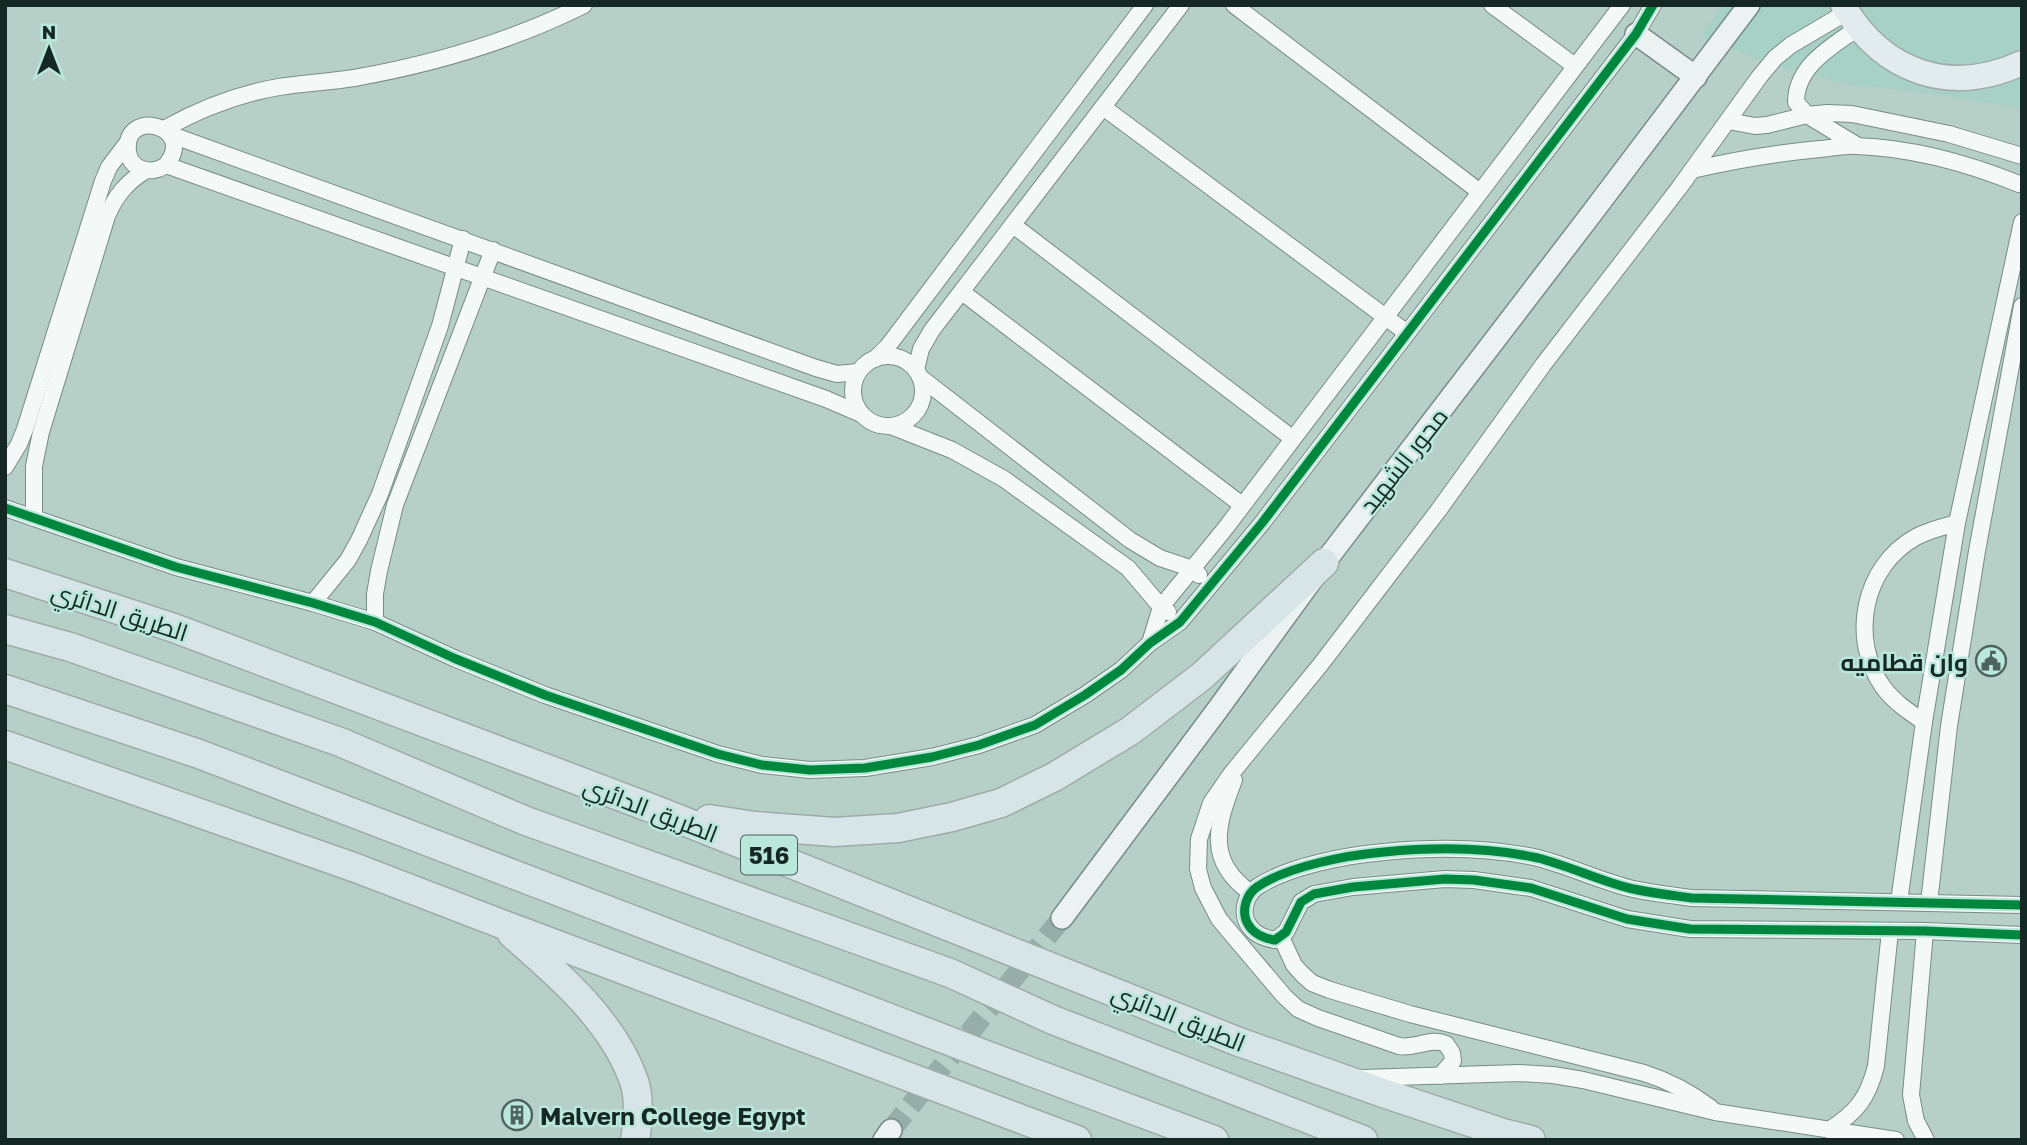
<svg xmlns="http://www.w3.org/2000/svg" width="2027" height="1145" font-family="'Golos Text',Cairo,sans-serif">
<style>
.built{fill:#a7d1c5}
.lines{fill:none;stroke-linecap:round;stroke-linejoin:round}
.secondary-tunnel{stroke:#96aea7;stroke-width:21;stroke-dasharray:21 10;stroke-linecap:butt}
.street-casing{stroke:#788c87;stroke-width:18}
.secondary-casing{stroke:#788c87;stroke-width:24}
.primary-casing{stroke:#9eaca8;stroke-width:27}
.highway-casing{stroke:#9eaca8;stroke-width:31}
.street{stroke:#f4f8f7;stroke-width:16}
.secondary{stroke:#ecf2f2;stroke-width:21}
.primary{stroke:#e2ebed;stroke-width:24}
.highway{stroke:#d7e4e8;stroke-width:28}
.cycleway-casing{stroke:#b9e7da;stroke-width:13}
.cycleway{stroke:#00873e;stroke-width:9}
.labels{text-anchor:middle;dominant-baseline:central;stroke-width:5;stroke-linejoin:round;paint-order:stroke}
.shield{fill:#b9e7da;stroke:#47615a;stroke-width:2}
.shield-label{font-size:23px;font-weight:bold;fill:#162823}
.street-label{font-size:24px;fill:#162823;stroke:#b9e7da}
.poi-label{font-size:24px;font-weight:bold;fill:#162823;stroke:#b9e7da;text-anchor:end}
</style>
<rect width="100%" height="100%" fill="#b6d0c8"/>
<polygon class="built" points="1723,5 2022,5 2022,108 1927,93 1846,84 1767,63 1701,36"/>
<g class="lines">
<polyline class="secondary-tunnel" points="891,1130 1062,918"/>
<g class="street-casing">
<g id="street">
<polyline points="1234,5 1480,192"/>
<polyline points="1492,5 1575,66"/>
<path d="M1858,28C1832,46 1796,66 1796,102L1807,115L1858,146"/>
<polyline points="1103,107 1407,333"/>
<polyline points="1728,121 1755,126 1767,125 1807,115 1827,113 1852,114 1949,134 2022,156"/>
<path d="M164,129C200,109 238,94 279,87C304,83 329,82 354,78C433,64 512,41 584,5"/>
<polyline points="169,134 816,368 837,374 858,372"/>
<path d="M166,165C198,126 123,107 128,151C130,171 152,175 166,165L826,399L861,414"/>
<path d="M1692,170C1735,160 1776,153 1820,149C1832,148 1845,145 1857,146C1914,148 1967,163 2019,184"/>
<polyline points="1013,225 1292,438"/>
<polyline points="962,292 1242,505"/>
<circle cx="888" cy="391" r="35"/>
<polyline points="875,359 888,346 1145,5"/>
<polyline points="916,370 921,349 932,330 1181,5"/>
<polyline points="920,377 1130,540 1160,558 1193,569 1199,575"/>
<polyline points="891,426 952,450 1004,479 1128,568 1161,607 1168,612"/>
<polyline points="5,467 19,444 25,429 103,181 109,167 128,142"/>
<polyline points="5,508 176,567 313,603 375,622 456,659 545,695 718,754 762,765 810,770 865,768 932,757 979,745 1035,725 1085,695 1121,670 1150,643 1180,622 1262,523 1636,34 1653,5"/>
<path d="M34,518V466L41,432L107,216C116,195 127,182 145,171"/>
<polyline points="313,603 348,560 359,540 380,494 440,326 463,239"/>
<polyline points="375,622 375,594 379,571 395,505 493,250"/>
<polyline points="1150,643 1161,607 1224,530 1622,5"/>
<path d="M1924,722C1909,712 1894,702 1883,687C1849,639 1863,566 1916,537C1929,530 1942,527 1957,523"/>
<path d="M1234,780C1217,824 1205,861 1251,893"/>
<polyline points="1899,902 1924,722 1957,523 2022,222"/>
<polyline points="1929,903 1949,726 1977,551 2022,306"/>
<path d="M2022,905L1692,898C1671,895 1650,893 1629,888C1598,880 1569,866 1538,858C1488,847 1435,847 1384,852C1348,855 1288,866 1257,887C1247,894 1242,908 1246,920C1251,933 1262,938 1275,940L1286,932L1301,902L1314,894L1353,887L1445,879L1474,880L1531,888L1627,919L1690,929L1925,931L2022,935"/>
<polyline points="1925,931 1911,1095 1916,1121 1926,1140"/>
<path d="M1281,937L1294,965L1302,974L1312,983L1330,990L1410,1014L1644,1073C1669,1081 1690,1092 1711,1108"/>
<path d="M1440,1076L1453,1061L1452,1053L1446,1044C1431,1037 1416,1049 1399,1046L1318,1018L1298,1009L1284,996L1219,919L1203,888L1198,869L1199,839L1211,803L1231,774L1321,664L1438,511L1543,365L1679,188L1760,76L1775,58L1791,45L1847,12"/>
<polyline points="1363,1078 1519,1073 1553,1075 1583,1080 1715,1112 1896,1140"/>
<path d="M1829,1130C1857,1112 1868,1098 1876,1066L1890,931"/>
</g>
</g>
<g class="secondary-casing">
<g id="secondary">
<polyline points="1636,34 1696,77"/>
<polyline points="1062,918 1218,709 1324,563 1592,213 1749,5"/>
<polyline points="884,1140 891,1130"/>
</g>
</g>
<g class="primary-casing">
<path id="primary" d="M1843,5C1883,73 1950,96 2022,63"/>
</g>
<g class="highway-casing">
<g id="highway">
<polyline points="5,573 174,628 656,810 1239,1042 1386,1094 1503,1133 1531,1140"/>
<polyline points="5,629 70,647 340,742 526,821 950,973 1053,1020 1363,1140"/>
<polyline points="5,689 199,754 986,1055 1214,1140"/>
<polyline points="5,745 356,868 499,923 1077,1140"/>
<polyline points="709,819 755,826 834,832 898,828 952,817 1001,803 1054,777 1130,731 1202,676 1324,563"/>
<path d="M512,934C559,975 613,1021 634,1081C640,1099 638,1122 635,1140"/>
</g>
</g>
<use href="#street" class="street"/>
<use href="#secondary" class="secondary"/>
<use href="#primary" class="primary"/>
<use href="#highway" class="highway"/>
<g class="cycleway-casing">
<g id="cycleway">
<polyline points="5,508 176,567 313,603 375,622 456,659 545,695 718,754 762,765 810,770 865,768 932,757 979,745 1035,725 1085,695 1121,670 1150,643 1180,622 1262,523 1636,34 1653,5"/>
<path d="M2022,905L1692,898C1671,895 1650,893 1629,888C1598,880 1569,866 1538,858C1488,847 1435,847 1384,852C1348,855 1288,866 1257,887C1247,894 1242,908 1246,920C1251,933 1262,938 1275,940L1286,932L1301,902L1314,894L1353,887L1445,879L1474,880L1531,888L1627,919L1690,929L1925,931L2022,935"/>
</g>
</g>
<use href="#cycleway" class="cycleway"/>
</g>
<defs>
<g id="civic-ring" transform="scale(1.575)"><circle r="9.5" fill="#b9e7da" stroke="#4e635d" stroke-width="1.5"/><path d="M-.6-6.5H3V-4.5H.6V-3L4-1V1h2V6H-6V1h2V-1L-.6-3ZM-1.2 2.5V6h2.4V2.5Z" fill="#4e635d"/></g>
<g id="building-ring" transform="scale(1.575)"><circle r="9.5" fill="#b9e7da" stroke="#4e635d" stroke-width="1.5"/><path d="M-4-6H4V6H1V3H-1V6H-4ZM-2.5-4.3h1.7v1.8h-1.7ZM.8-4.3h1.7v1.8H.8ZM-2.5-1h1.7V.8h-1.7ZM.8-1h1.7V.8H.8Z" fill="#4e635d"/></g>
</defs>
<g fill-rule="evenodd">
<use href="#civic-ring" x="1991" y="661"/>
<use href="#building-ring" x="517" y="1115"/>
</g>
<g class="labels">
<rect class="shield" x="741" y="835.5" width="56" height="39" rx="5"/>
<g class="shield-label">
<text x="769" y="855">516</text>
</g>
<g class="street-label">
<text transform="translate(1403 460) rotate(-52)">محور الشهيد</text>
<text transform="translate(120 611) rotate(18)">الطريق الدائري</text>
<text transform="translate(651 809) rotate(21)">الطريق الدائري</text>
<text transform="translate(1179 1017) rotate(22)">الطريق الدائري</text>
</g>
<g class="poi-label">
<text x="1968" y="661">وان قطاميه</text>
<text x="540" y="1115" text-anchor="start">Malvern College Egypt</text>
</g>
</g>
<rect width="2027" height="1145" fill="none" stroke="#162823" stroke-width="14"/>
<g transform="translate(49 49)" stroke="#b9e7da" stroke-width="5" paint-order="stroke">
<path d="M0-5L12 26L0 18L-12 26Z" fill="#162823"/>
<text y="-10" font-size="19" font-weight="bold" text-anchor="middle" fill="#162823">N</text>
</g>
</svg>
